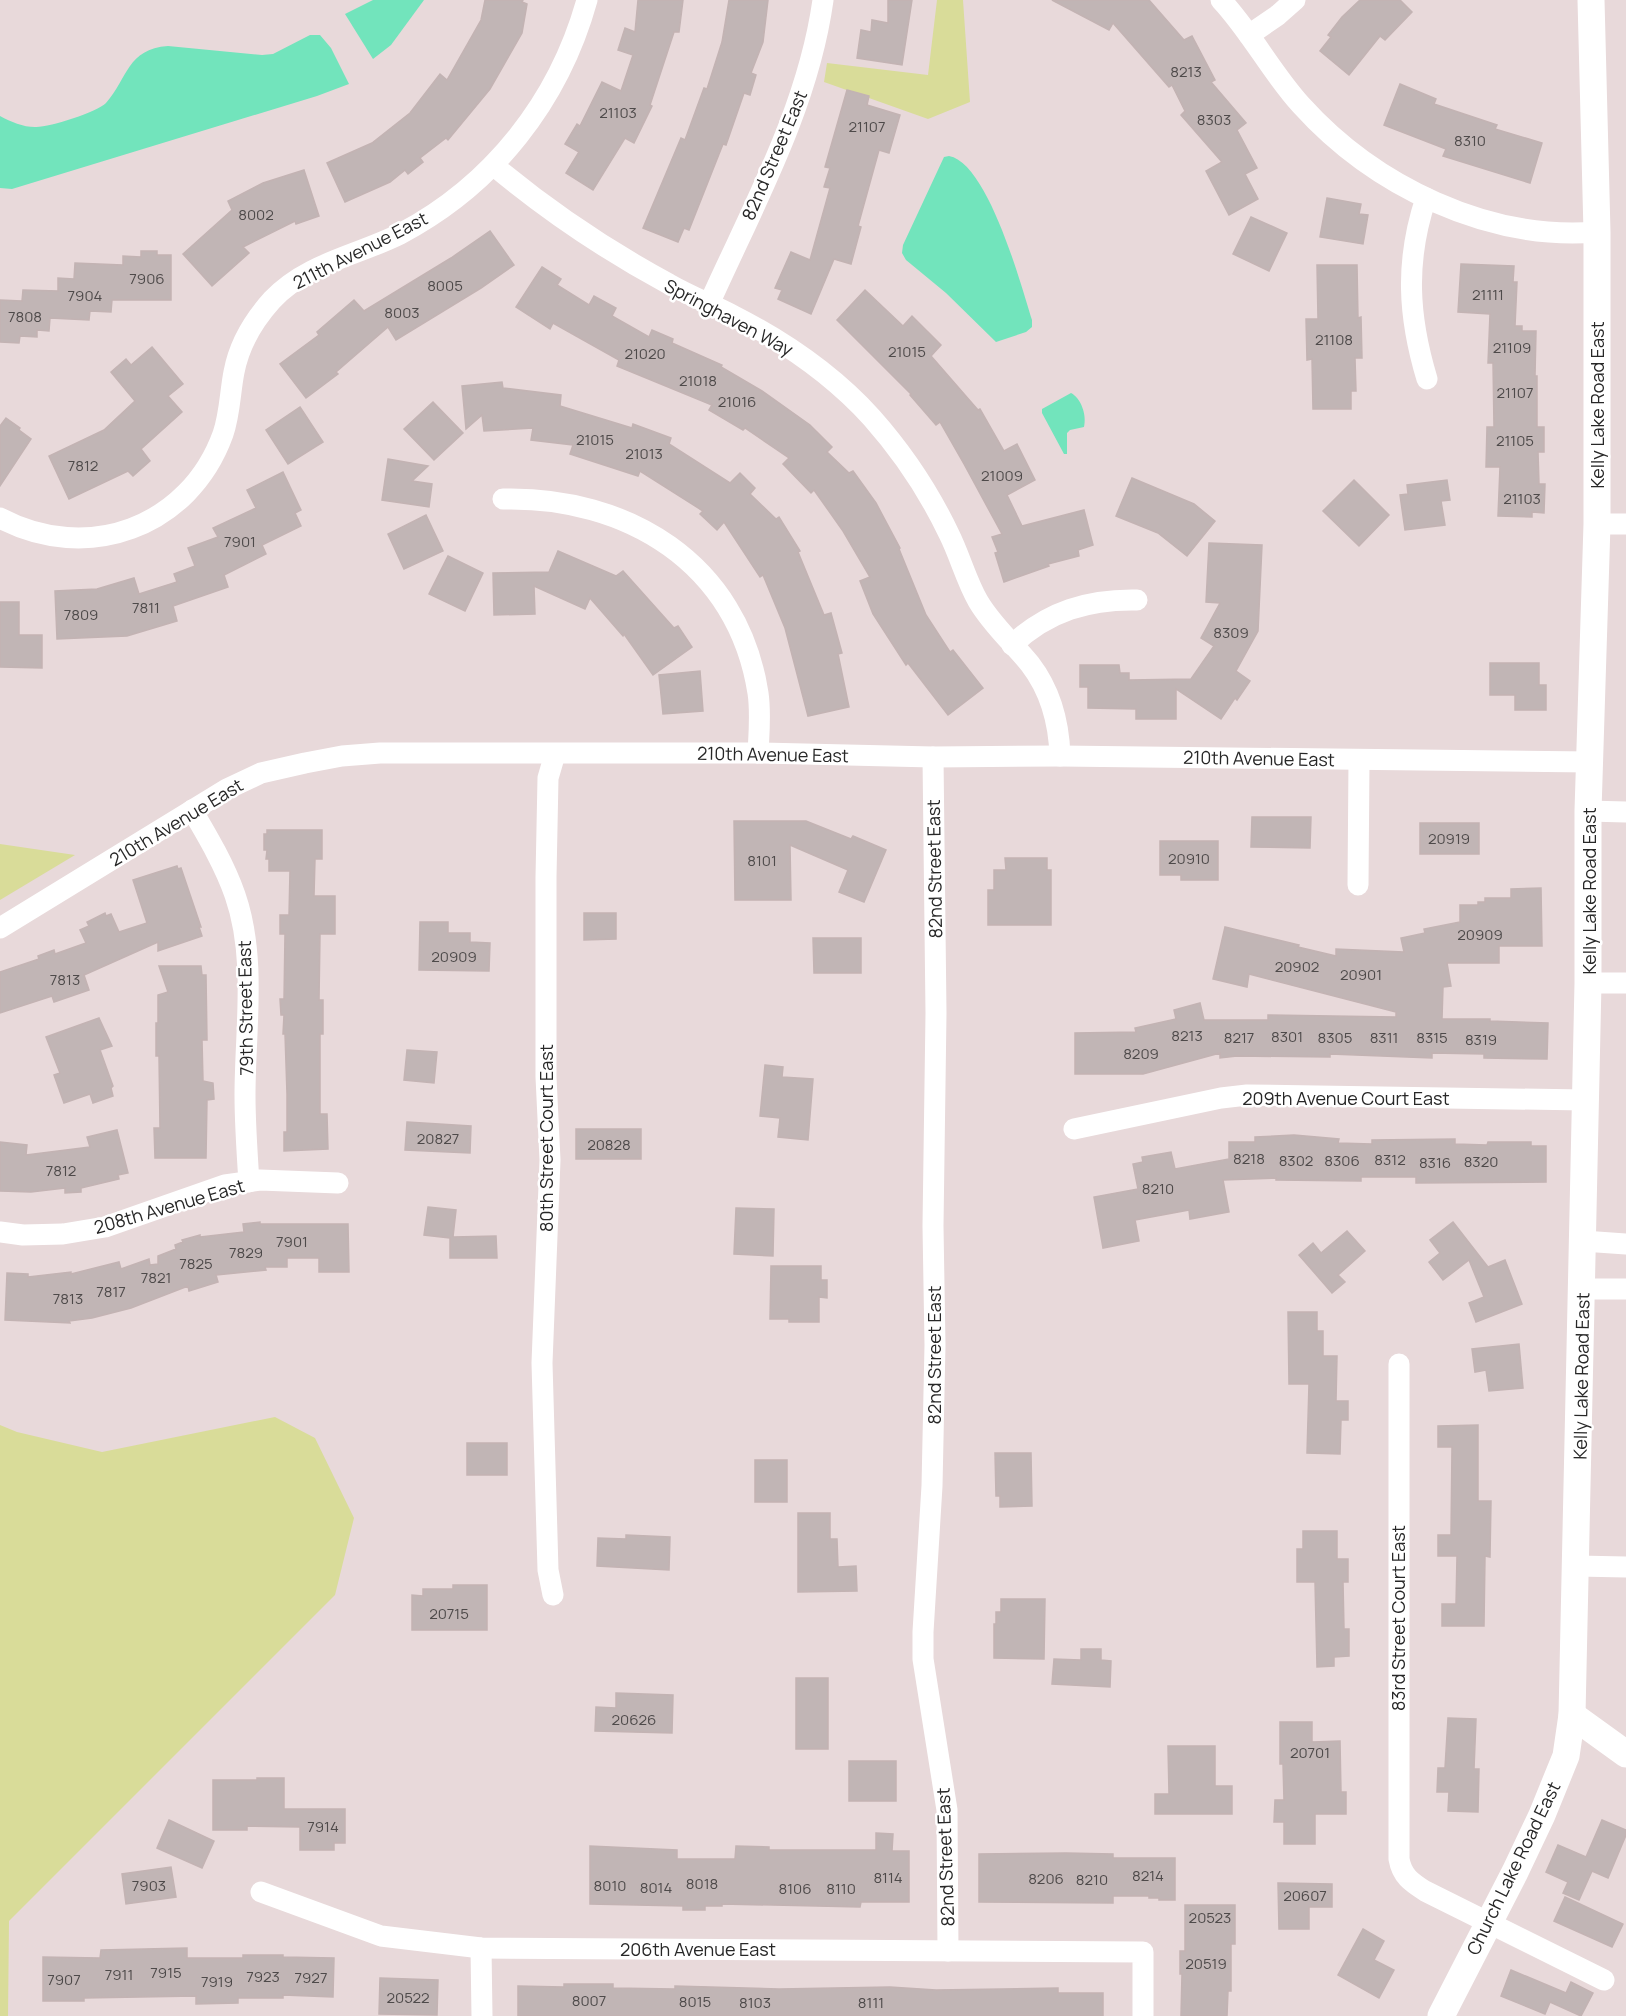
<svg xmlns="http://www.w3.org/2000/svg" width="1626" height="2016" font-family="Manrope,sans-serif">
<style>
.green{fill:#d9dc99}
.water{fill:#72e4bc}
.building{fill:#c1b5b5;stroke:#c3b3b3;stroke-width:1.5}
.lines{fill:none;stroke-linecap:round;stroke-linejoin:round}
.minor{stroke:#fff;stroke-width:21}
.tertiary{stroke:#fff;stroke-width:27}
.labels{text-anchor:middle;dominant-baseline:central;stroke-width:5;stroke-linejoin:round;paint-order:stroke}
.number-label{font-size:15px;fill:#4e4a4a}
.street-label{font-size:18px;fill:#272727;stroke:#fff}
</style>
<rect width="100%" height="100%" fill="#e8d9da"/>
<g class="green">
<polygon points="937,0 963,0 970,102 928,119 824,82 827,63 928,75"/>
<polygon points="0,844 75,855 0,900"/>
<polygon points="275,1417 315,1438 354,1518 335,1595 9,1921 8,2016 0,2016 0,1425 17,1432 102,1452"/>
</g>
<g class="water">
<polygon points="373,0 424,0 391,45 373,59 345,14"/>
<path d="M310,35H320L331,48L349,84L317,96L12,189L0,188V116C11,122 23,127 35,127C48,128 97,112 106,103C128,78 127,49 168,46L262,55L273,54Z"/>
<path d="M949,156C988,163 1021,285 1032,320V327L1026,332L996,342L946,293L906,260L902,253L903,245L944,157Z"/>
<path d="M1071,393C1081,398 1087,415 1084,427L1070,430L1067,433V454H1064L1042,413V409Z"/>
</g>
<g class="building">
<polygon points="485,0 523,0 522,2 527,4 522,33 490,89 448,140 446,138 420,158 423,162 408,174 405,170 390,182 345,202 327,163 372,143 410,113 440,74 447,80 481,20"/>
<polygon points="638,0 683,0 679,32 674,32 650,105 652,106 634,143 625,138 593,190 566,173 579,152 565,144 577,124 580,126 602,82 621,91 633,55 618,50 625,28 635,32"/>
<polygon points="729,0 768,0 763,42 751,73 756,75 750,95 744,93 726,145 723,144 689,230 684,228 678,242 643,228 681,138 685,140 704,88 707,89 722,42"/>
<polygon points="888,0 912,0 902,65 857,58 861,30 871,32 872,20 888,23"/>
<polygon points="1052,0 1149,0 1184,40 1192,36 1215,80 1211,82 1246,123 1237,130 1257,168 1245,174 1258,199 1229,215 1206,171 1222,162 1181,115 1185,111 1172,85 1169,87 1113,23 1109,30"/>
<polygon points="1360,0 1400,0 1412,12 1385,40 1380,36 1349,75 1320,51 1331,37 1328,35 1342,17"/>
<polygon points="1400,84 1436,99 1434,104 1497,125 1495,129 1542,143 1530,183 1443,156 1446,149 1384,125"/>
<polygon points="847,90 869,96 867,105 900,115 889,153 879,150 858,226 861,227 851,264 834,259 811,314 778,299 782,290 775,288 791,252 810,260 830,188 824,187 830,168 825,167"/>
<polygon points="304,170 319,216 296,224 295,221 243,247 249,253 212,286 183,254 232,210 228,201 263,183"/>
<polygon points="1327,198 1361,204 1359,214 1368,215 1363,244 1320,237"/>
<polygon points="1251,217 1287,233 1269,271 1233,254"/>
<polygon points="490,231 514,265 481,288 396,340 388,327 336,372 338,374 306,398 280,364 319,335 317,332 354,300 364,311 451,258"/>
<polygon points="141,251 157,251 157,255 171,255 171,300 112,300 111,312 90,311 89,320 50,318 49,331 37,330 37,337 20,336 19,343 0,342 0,300 22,301 23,290 58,291 58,278 74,279 75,263 123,265 123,256 141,257"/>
<polygon points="1461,264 1514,266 1513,282 1517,282 1515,326 1522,326 1522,331 1536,331 1535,376 1537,376 1537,427 1544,427 1544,452 1538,452 1539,484 1545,484 1544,513 1532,512 1532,517 1498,516 1500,467 1486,467 1487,427 1494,427 1493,363 1488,363 1490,314 1458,312"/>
<polygon points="1317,265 1357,265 1358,318 1361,317 1362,358 1355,358 1356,391 1351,391 1351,409 1313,409 1312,359 1307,360 1306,319 1318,319"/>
<polygon points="542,267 561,279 557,285 589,305 594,296 616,308 612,316 649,337 652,330 673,339 672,343 722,365 721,367 762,391 810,425 832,447 827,452 849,473 853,471 876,503 900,548 899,549 926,615 950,652 953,650 983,688 948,715 908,663 906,665 873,614 860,581 870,577 843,531 814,490 811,493 783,464 789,458 745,428 743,430 709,410 712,405 617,366 619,360 553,323 550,329 516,307"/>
<polygon points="865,290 903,326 912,316 941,345 931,356 978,410 980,409 1004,451 1017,444 1035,480 1007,495 1022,526 1084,510 1093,545 1078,550 1079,556 1048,564 1049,566 1004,582 995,553 998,552 992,537 1002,534 964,464 940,422 936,425 910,395 911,394 837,320"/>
<polygon points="152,347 183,384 168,396 182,412 141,449 150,461 133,476 128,471 69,499 49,456 104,430 135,401 111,372 126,359 131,365"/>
<polygon points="502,382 503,388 561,395 560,406 632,428 633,424 671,438 669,444 730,483 740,473 755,488 750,494 776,519 779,517 800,551 798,552 824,615 831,613 842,653 838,654 849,707 808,716 785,628 763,575 760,577 724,522 717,530 700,514 703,511 640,471 638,476 570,454 573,445 531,440 533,428 484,431 482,415 466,429 462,386"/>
<polygon points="433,402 463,433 434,460 404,429"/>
<polygon points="300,407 323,442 288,464 266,430"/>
<polygon points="6,418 20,428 19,430 31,439 0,486 0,426"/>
<polygon points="388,459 428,466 412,481 432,484 429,507 382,500"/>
<polygon points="283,472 301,510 295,513 301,526 262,545 266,554 224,575 228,587 173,606 177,621 127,636 57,639 55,591 97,589 134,578 139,594 177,582 174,574 195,566 188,548 218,537 213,528 256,508 247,490"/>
<polygon points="1132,478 1194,504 1215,521 1187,556 1158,533 1116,516"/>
<polygon points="1354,480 1389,515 1359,546 1323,511"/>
<polygon points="1447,480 1450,500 1441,501 1445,525 1405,530 1400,495 1408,494 1407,485"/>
<polygon points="426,515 443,551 404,569 388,534"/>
<polygon points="1209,543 1262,545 1258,631 1236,671 1250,681 1237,700 1235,698 1221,719 1176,689 1176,719 1136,719 1136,709 1088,708 1088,687 1080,687 1080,665 1119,665 1120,673 1129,673 1129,680 1191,679 1214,646 1201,638 1220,603 1206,602"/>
<polygon points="558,551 616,576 623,571 674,628 678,626 692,647 653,675 624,634 623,636 590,598 585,609 534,586 535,614 494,615 493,573 549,572"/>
<polygon points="448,556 483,573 465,611 429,594"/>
<polygon points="0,602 19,602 19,635 42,635 42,668 0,667"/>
<polygon points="1490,663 1539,663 1539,685 1546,685 1546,710 1515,710 1515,695 1490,695"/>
<polygon points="700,671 703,711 663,714 659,675"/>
<polygon points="1252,817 1311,817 1310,848 1251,847"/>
<polygon points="734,821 806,821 851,839 853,836 886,850 864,902 839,892 848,870 790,845 791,900 735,900"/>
<rect x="1420" y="823" width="59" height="31"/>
<polygon points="267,830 322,830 322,859 315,859 314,896 335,896 335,934 320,934 319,1000 323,1000 323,1034 320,1034 320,1114 327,1114 328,1149 284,1151 284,1132 287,1132 287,1094 285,1034 283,1034 284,1015 281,1015 280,999 284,999 285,934 280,934 280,915 289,915 290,871 269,871 269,859 266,859 267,850 264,850 264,834 267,834"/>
<polygon points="1160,841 1218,841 1218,880 1181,880 1181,875 1160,875"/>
<polygon points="1005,858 1047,858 1047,870 1051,870 1051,925 988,925 988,890 994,890 994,870 1006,870"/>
<polygon points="177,866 178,869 181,868 201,927 199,927 202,936 158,951 158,942 84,975 89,990 54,1002 52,996 0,1013 0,972 39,959 38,956 54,950 55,954 86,943 80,930 89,926 87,922 105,913 106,916 111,914 119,932 147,923 133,880"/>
<polygon points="1541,888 1542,946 1499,946 1499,963 1447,963 1451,986 1443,987 1442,1019 1490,1019 1490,1021 1548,1023 1547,1059 1484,1058 1484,1054 1432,1053 1432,1058 1330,1054 1330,1057 1237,1056 1220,1058 1220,1053 1143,1074 1075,1074 1075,1033 1136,1032 1135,1028 1176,1019 1174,1010 1200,1003 1204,1020 1268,1020 1268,1015 1396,1017 1396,1012 1249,974 1247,987 1213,979 1225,927 1299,945 1298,947 1336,956 1336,949 1404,952 1401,938 1425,933 1424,929 1460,922 1460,905 1478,905 1478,902 1485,902 1485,898 1511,898 1511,889"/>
<polygon points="584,913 616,913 616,939 584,940"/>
<polygon points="420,922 448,922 448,933 470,933 470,942 490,943 489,971 419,970"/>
<polygon points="813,938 861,938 861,973 814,973"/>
<polygon points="159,966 201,966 202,975 206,975 207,1040 202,1040 203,1081 213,1083 214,1099 207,1100 206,1158 155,1158 154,1128 160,1128 159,1056 156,1056 156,1023 158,1023 158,995 168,992"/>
<polygon points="99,1018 112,1046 100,1050 113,1086 111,1088 113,1096 93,1103 90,1094 64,1103 54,1075 60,1073 46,1037"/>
<polygon points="407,1050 437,1052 434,1083 404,1080"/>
<polygon points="765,1065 783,1067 782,1077 813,1079 808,1140 778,1137 780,1118 760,1116"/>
<polygon points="407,1122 471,1126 470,1153 405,1150"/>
<rect x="576" y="1129" width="65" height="30"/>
<polygon points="117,1130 128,1173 118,1175 119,1179 81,1188 81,1192 65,1193 65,1188 31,1192 0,1191 0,1142 27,1145 26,1155 90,1147 87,1137"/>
<polygon points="1294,1135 1339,1139 1338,1143 1372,1144 1372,1140 1455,1139 1455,1144 1487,1145 1488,1142 1531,1142 1531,1146 1546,1146 1546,1182 1416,1183 1416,1177 1361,1177 1361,1181 1276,1180 1276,1178 1223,1180 1229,1212 1190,1219 1189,1210 1135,1220 1139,1241 1103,1248 1094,1197 1138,1189 1133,1164 1143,1162 1142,1157 1171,1152 1175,1169 1229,1159 1229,1142 1255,1142 1255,1137"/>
<polygon points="428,1207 456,1210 453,1237 496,1236 497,1258 450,1258 450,1238 424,1235"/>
<polygon points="736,1208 774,1209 773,1256 734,1254"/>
<polygon points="260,1222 260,1224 348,1224 349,1272 319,1272 319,1258 287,1258 287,1267 265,1267 266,1270 216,1275 218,1282 189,1291 188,1286 131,1308 92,1318 69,1321 70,1323 5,1320 7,1273 28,1274 28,1277 71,1272 71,1274 119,1262 121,1269 149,1259 150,1265 158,1264 158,1256 176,1249 175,1245 183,1242 182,1240 200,1235 200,1237 244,1232 243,1224"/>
<polygon points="1453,1222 1488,1267 1505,1260 1522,1304 1476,1322 1469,1303 1484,1297 1469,1260 1443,1280 1429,1262 1440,1253 1430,1240"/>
<polygon points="1347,1231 1365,1251 1338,1275 1345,1282 1332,1293 1299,1255 1313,1243 1321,1253"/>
<polygon points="771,1266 821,1266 821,1280 827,1280 827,1298 819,1297 819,1322 789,1322 789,1319 770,1319"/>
<polygon points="1288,1312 1317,1312 1317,1331 1323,1331 1323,1356 1337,1356 1336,1401 1348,1401 1348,1420 1341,1420 1340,1454 1307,1453 1309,1384 1289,1384"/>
<polygon points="1519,1344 1523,1388 1489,1391 1486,1370 1475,1372 1472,1349"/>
<polygon points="1478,1425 1478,1501 1491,1501 1490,1557 1485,1556 1484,1626 1442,1626 1442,1604 1456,1604 1457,1556 1438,1556 1438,1535 1451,1535 1452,1447 1438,1447 1438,1426"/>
<rect x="467" y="1443" width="40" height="32"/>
<polygon points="995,1453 1031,1453 1032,1506 1000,1507 1000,1496 996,1496"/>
<rect x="755" y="1460" width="32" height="42"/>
<polygon points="798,1513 830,1513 830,1539 837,1539 838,1567 856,1566 857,1591 798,1592"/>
<polygon points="1303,1531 1337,1531 1337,1559 1348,1559 1348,1582 1343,1582 1344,1629 1349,1629 1349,1656 1334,1657 1334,1666 1317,1667 1315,1582 1297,1582 1297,1549 1303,1549"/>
<polygon points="626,1535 670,1537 669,1570 597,1566 598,1538 626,1539"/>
<polygon points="453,1585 487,1585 487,1630 412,1630 412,1595 423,1596 423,1589 453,1589"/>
<polygon points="1001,1599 1045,1599 1044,1659 994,1658 994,1624 996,1624 996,1612 1001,1612"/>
<polygon points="1081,1649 1101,1649 1101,1660 1111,1661 1110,1687 1052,1684 1054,1659 1081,1660"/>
<rect x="796" y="1678" width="32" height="71"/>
<polygon points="616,1693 673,1695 672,1733 595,1731 596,1707 616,1708"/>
<polygon points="1448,1718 1476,1719 1474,1769 1479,1769 1478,1812 1448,1811 1449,1792 1437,1792 1438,1768 1445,1768"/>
<polygon points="1280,1722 1312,1722 1312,1742 1340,1741 1341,1792 1346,1792 1346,1814 1315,1814 1315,1844 1284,1844 1284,1822 1274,1822 1275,1800 1284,1800 1283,1764 1280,1764"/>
<polygon points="1168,1746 1215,1746 1215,1786 1232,1786 1232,1814 1155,1814 1155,1794 1169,1794"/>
<rect x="849" y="1761" width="47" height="40"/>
<polygon points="257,1778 284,1778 284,1809 345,1809 345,1843 334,1843 334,1850 300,1850 300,1827 247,1826 247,1830 213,1830 213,1780 257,1780"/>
<polygon points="169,1820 214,1841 202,1868 157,1848"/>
<polygon points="1602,1820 1626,1830 1626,1835 1608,1878 1592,1871 1579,1900 1563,1893 1568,1882 1546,1872 1558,1845 1586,1857"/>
<polygon points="876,1833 893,1834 892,1851 909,1851 909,1902 861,1902 860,1907 722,1904 722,1906 705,1906 705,1910 683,1910 683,1906 590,1904 590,1846 677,1850 677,1859 735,1859 736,1846 769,1847 769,1850 876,1850"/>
<polygon points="1066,1853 1113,1854 1113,1858 1175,1858 1175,1900 1159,1900 1159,1898 1149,1898 1149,1896 1113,1896 1113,1903 979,1902 979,1854"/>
<polygon points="171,1867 176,1897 126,1904 122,1874"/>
<polygon points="1278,1883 1332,1884 1332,1907 1309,1907 1309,1929 1279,1929"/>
<polygon points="1565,1897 1623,1924 1612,1947 1554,1921"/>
<polygon points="1185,1905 1235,1905 1235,1944 1231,1944 1231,1991 1228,1991 1227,2016 1181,2016 1182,1974 1180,1974 1180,1951 1185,1951"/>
<polygon points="1363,1929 1384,1941 1374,1960 1394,1970 1379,1998 1338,1975"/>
<polygon points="187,1948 187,1958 243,1958 243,1955 283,1955 283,1957 334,1958 333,1997 283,1995 283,1998 238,1998 238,2003 196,2004 196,1996 84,1998 84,2001 43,2001 43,1957 100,1958 101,1950"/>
<polygon points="1511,1970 1566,1993 1571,1982 1593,1993 1581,2016 1550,2002 1545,2014 1501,1996"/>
<polygon points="380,1978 438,1980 437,2015 379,2014"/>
<polygon points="564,1984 613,1984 613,1988 675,1989 675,1986 779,1989 890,1987 936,1990 1058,1988 1058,1993 1103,1993 1103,2016 518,2016 518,1986 564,1987"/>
</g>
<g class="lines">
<g class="minor">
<path d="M1221,0C1251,32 1271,72 1301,105C1374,186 1488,241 1597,232"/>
<polyline points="1249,35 1278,15 1295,0"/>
<path d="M493,165C548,211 606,250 669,284C690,296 713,305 734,316C785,342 833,375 872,418C903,453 929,492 949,534C960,556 966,580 978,601C992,625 1012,642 1030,664C1050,690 1059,723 1060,756"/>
<path d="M1426,198C1405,261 1408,316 1427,379"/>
<path d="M709,304C753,206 808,108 823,0"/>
<path d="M503,499C627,496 738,563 758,693C761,713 759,733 758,753"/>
<path d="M0,518C87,564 189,528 223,434C230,414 230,392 234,372C239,345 254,320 272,300C307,263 356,256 400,234C493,185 559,101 587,0"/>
<polyline points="1597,524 1626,524"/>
<path d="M1012,645C1048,611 1089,599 1137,600"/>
<polyline points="933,757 936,1013 933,1226 935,1345 932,1486 923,1632 923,1659 947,1810 948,1951"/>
<path d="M192,810C208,837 225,866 235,895C257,958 245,1030 245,1095C245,1124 247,1153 249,1182"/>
<polyline points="1588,811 1626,812"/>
<polyline points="1358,885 1359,760"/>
<polyline points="0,928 227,789 261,773 305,763 342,756 380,753 758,753 933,757 1060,756 1591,762"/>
<polyline points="1588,983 1626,983"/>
<polyline points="1074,1129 1221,1098 1247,1095 1585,1100"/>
<polyline points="0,1232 23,1235 63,1234 105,1227 225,1185 260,1180 338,1183"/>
<polyline points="1583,1241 1626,1244"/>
<polyline points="1583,1289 1626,1289"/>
<path d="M1399,1364V1859C1402,1876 1411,1882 1425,1891L1604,1980"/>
<polyline points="1577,1566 1626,1567"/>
<polyline points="553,1595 548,1570 542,1363 550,1160 546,1077 546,877 548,778 555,754"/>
<polyline points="261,1892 381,1936 481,1948 1143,1952 1143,2016"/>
<polyline points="481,1948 482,2016"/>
</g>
<g class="tertiary">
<polyline points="1572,1715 1626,1754"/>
<polyline points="1441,2016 1515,1872 1542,1815 1566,1756 1572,1715 1588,983 1588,811 1597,524 1597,232 1591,0"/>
</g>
</g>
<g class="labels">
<g class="number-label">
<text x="1186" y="71">8213</text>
<text x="618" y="112">21103</text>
<text x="1214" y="119">8303</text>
<text x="867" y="126">21107</text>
<text x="1470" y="140">8310</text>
<text x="256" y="214">8002</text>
<text x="147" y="278">7906</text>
<text x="445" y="285">8005</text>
<text x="1488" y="294">21111</text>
<text x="85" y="295">7904</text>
<text x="402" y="312">8003</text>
<text x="25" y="316">7808</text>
<text x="1334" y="339">21108</text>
<text x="1512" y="347">21109</text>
<text x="907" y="351">21015</text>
<text x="645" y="353">21020</text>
<text x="698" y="380">21018</text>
<text x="1515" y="392">21107</text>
<text x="737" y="401">21016</text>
<text x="595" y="439">21015</text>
<text x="1515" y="440">21105</text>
<text x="644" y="453">21013</text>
<text x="83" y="465">7812</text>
<text x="1002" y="475">21009</text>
<text x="1522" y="498">21103</text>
<text x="240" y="541">7901</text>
<text x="146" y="607">7811</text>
<text x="81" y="614">7809</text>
<text x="1231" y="632">8309</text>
<text x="1449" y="838">20919</text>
<text x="1189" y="858">20910</text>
<text x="762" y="860">8101</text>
<text x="1480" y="934">20909</text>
<text x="454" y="956">20909</text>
<text x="1297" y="966">20902</text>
<text x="1361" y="974">20901</text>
<text x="65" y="979">7813</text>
<text x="1187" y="1035">8213</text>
<text x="1287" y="1036">8301</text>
<text x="1239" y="1037">8217</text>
<text x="1335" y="1037">8305</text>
<text x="1384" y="1037">8311</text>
<text x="1432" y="1037">8315</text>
<text x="1481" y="1039">8319</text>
<text x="1141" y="1053">8209</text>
<text x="438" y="1138">20827</text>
<text x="609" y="1144">20828</text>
<text x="1249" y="1158">8218</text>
<text x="1390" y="1159">8312</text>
<text x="1296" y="1160">8302</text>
<text x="1342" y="1160">8306</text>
<text x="1481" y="1161">8320</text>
<text x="1435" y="1162">8316</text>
<text x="61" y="1170">7812</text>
<text x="1158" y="1188">8210</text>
<text x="292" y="1241">7901</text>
<text x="246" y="1252">7829</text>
<text x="196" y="1263">7825</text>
<text x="156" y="1277">7821</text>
<text x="111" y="1291">7817</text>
<text x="68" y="1298">7813</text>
<text x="449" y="1613">20715</text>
<text x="634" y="1719">20626</text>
<text x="1310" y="1752">20701</text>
<text x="323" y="1826">7914</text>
<text x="1148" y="1875">8214</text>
<text x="888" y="1877">8114</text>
<text x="1046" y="1878">8206</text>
<text x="1092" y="1879">8210</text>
<text x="702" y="1883">8018</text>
<text x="149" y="1885">7903</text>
<text x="610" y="1885">8010</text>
<text x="656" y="1887">8014</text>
<text x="795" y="1888">8106</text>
<text x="841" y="1888">8110</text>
<text x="1305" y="1895">20607</text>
<text x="1210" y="1917">20523</text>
<text x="1206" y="1963">20519</text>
<text x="166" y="1972">7915</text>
<text x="119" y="1974">7911</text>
<text x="263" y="1976">7923</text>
<text x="311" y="1977">7927</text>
<text x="64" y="1979">7907</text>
<text x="217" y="1981">7919</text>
<text x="408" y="1997">20522</text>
<text x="589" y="2000">8007</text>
<text x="695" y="2001">8015</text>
<text x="755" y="2002">8103</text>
<text x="871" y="2002">8111</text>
</g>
<g class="street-label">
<text transform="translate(774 155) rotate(-67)">82nd Street East</text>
<text transform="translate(360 250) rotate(-27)">211th Avenue East</text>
<text transform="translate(729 317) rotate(28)">Springhaven Way</text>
<text transform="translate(1597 405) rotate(-90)">Kelly Lake Road East</text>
<text transform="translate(773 754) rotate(1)">210th Avenue East</text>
<text transform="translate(1259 758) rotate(1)">210th Avenue East</text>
<text transform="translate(176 822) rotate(-31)">210th Avenue East</text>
<text transform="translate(934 869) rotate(-91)">82nd Street East</text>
<text transform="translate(1589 891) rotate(-90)">Kelly Lake Road East</text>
<text transform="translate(245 1008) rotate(-91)">79th Street East</text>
<text x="1346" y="1098">209th Avenue Court East</text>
<text transform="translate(546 1138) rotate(-90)">80th Street Court East</text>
<text transform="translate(169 1206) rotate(-16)">208th Avenue East</text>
<text transform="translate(934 1355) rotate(-90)">82nd Street East</text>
<text transform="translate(1581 1376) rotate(-89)">Kelly Lake Road East</text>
<text transform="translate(1398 1618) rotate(-90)">83rd Street Court East</text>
<text transform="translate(945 1857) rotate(-92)">82nd Street East</text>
<text transform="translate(1513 1868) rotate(-64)">Church Lake Road East</text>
<text x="698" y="1949">206th Avenue East</text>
</g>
</g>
</svg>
